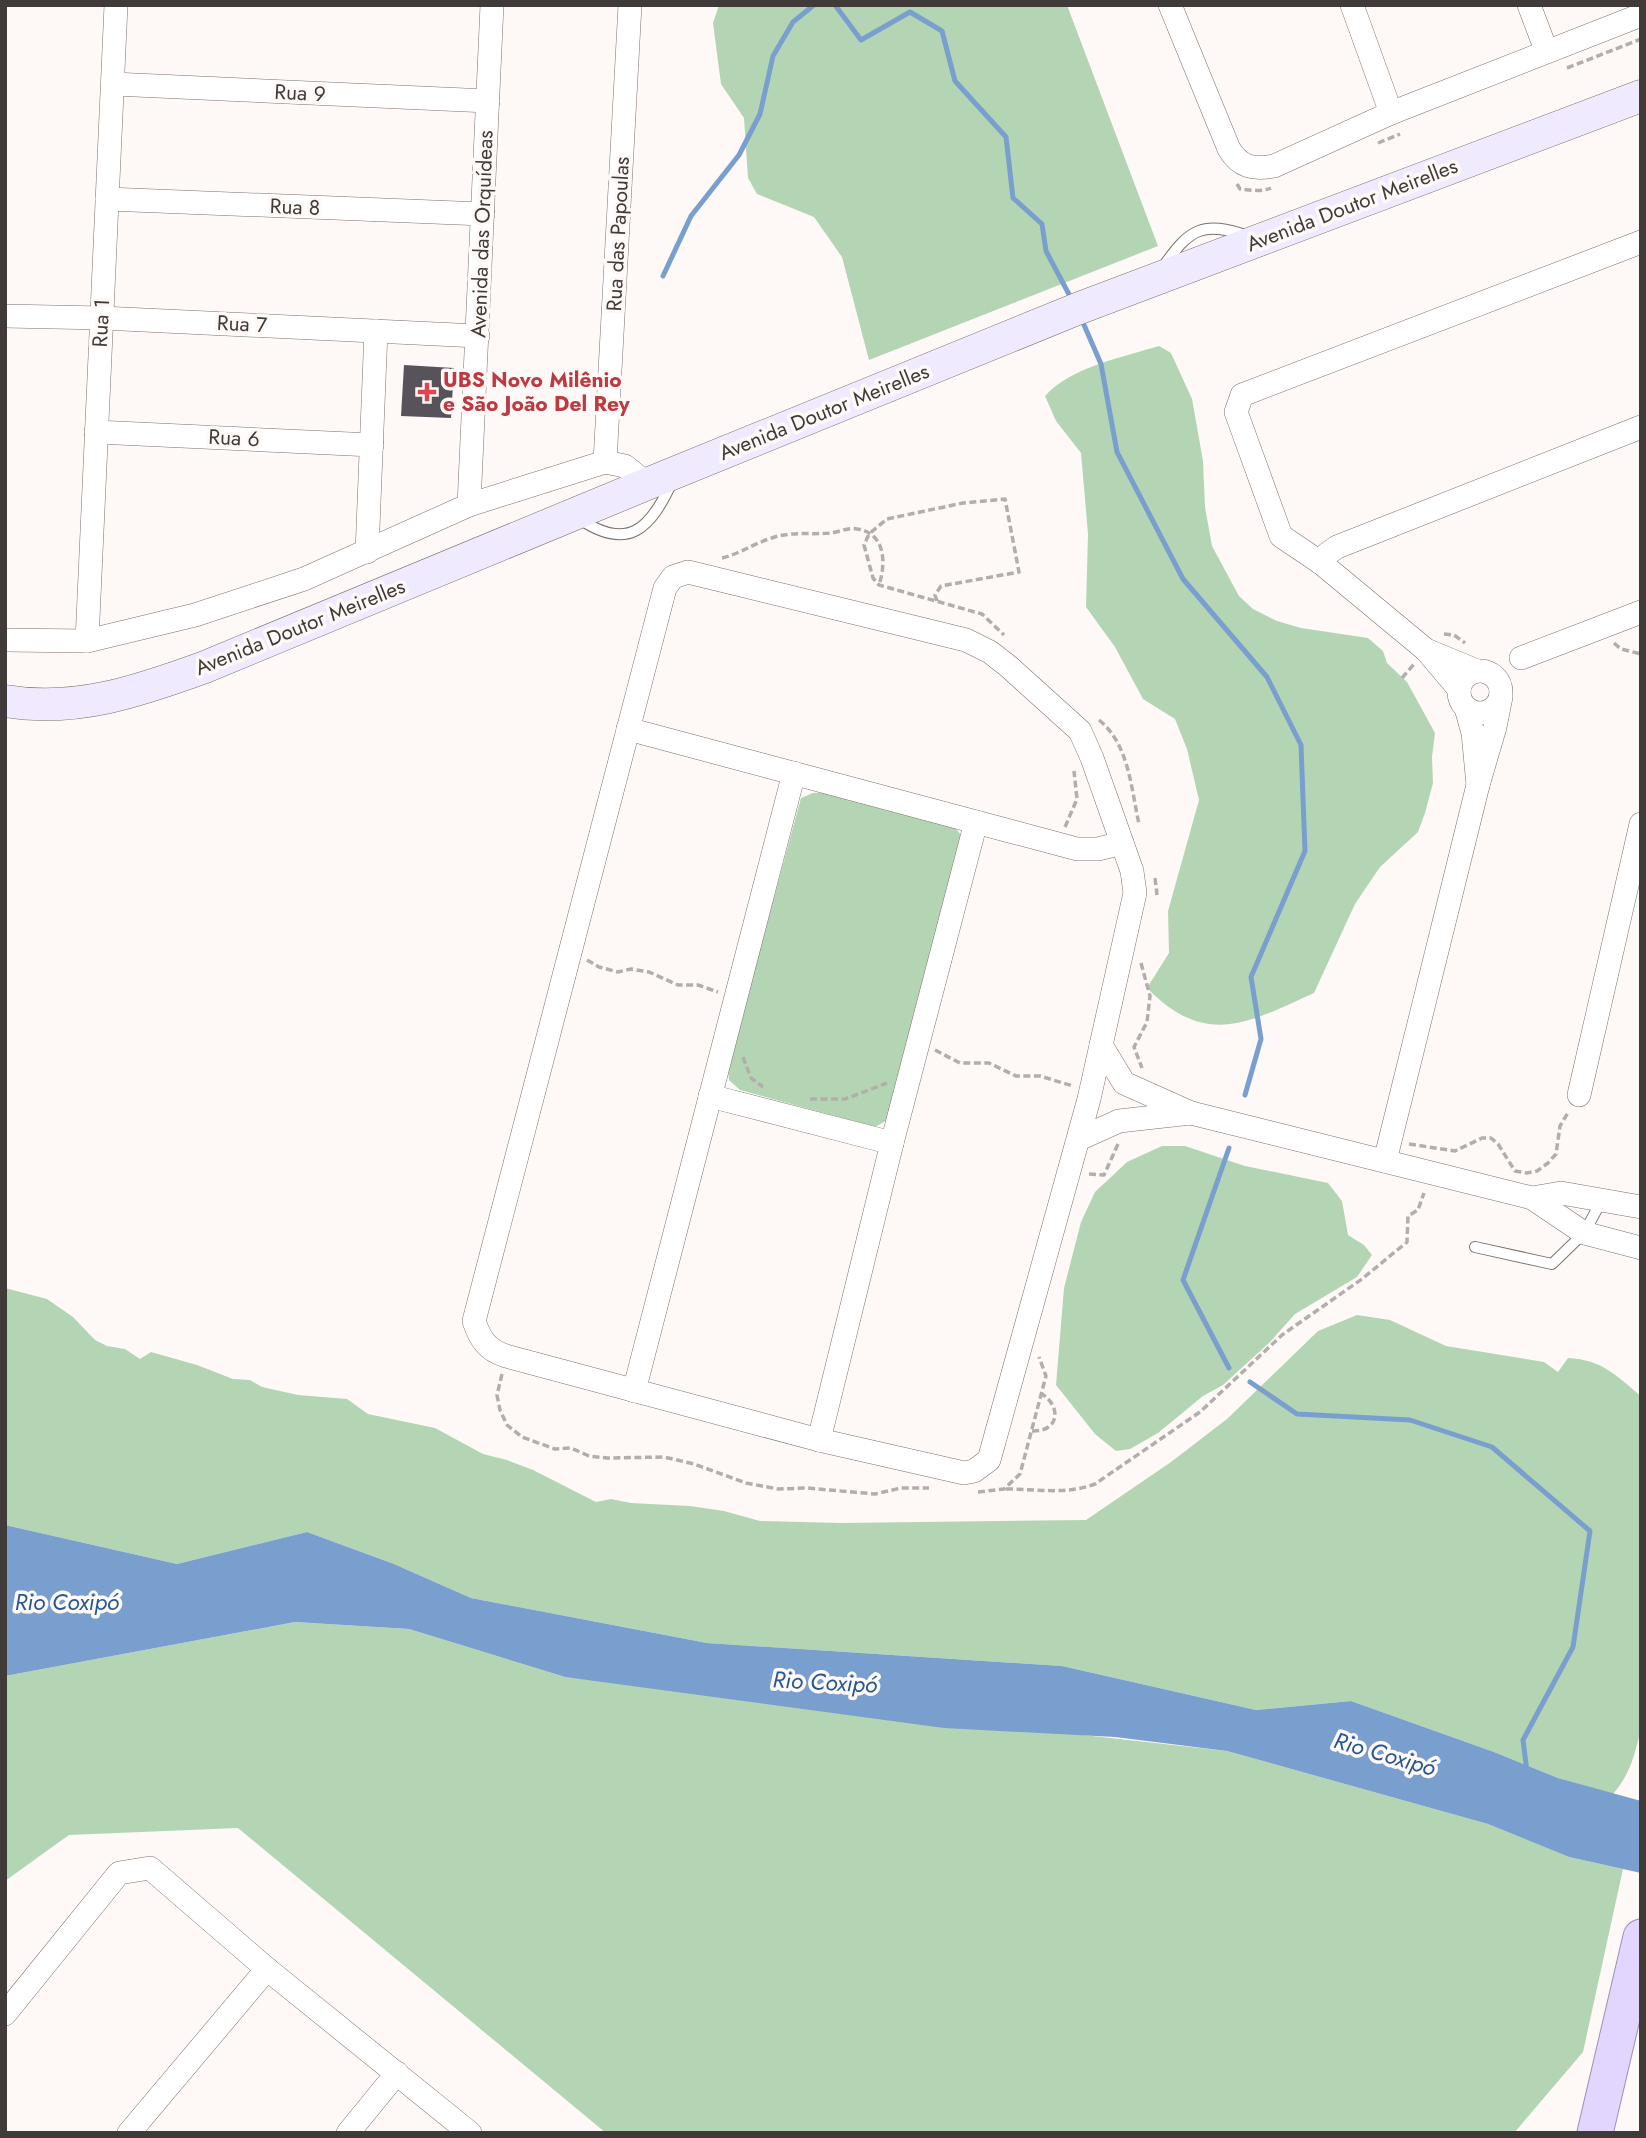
<svg xmlns="http://www.w3.org/2000/svg" width="1646" height="2138" font-family="Jost,sans-serif">
<style>
.green{fill:#b4d5b3}
.water{fill:#799fcf}
.lines{fill:none;stroke-linecap:round;stroke-linejoin:round}
.stream{stroke:#799fcf;stroke-width:5}
.building{fill:#58525b}
.lane-casing{stroke:#7c716c;stroke-width:12}
.street-casing{stroke:#7c716c;stroke-width:24}
.secondary-casing{stroke:#7c716c;stroke-width:33}
.primary-casing{stroke:#9c8eb9;stroke-width:37}
.path{stroke:#b3aeac;stroke-width:3.5;stroke-dasharray:7 3.5;stroke-linecap:butt}
.lane{stroke:#fff;stroke-width:10}
.street{stroke:#fff;stroke-width:23}
.secondary{stroke:#f0eaff;stroke-width:32}
.primary{stroke:#e2d6fe;stroke-width:35}
.health-dot{fill:#e0444e;stroke:#fef9f7;stroke-width:2.5}
.labels{text-anchor:middle;dominant-baseline:central;stroke-width:7;stroke-linejoin:round;paint-order:stroke}
.street-label{font-size:21px;fill:#403b39;stroke:#fef9f7}
.health-label{font-size:21px;font-weight:bold;fill:#be3a42;stroke:#fef9f7;text-anchor:start}
.water-label{font-size:23px;font-style:italic;fill:#255793;stroke:#fef9f7}
</style>
<rect width="100%" height="100%" fill="#fef9f7"/>
<g class="green">
<polygon points="719,5 1067,5 1158,246 869,360 842,257 814,217 757,194 748,178 744,118 721,84 713,23"/>
<path d="M1159,346L1171,353L1192,399L1203,461L1205,507L1212,546L1239,596L1253,609L1277,621L1301,628L1368,638L1383,651L1387,663L1407,682L1435,733L1432,757L1433,783L1425,813L1418,832L1380,867L1355,904L1314,993C1248,1023 1206,1048 1147,988L1169,953L1168,911L1199,800L1187,749L1175,719L1143,699L1115,647L1086,607L1088,534L1081,453L1056,421L1045,396C1071,367 1123,357 1159,346Z"/>
<polygon points="827,792 954,827 963,837 891,1118 875,1127 740,1090 729,1080 728,1068 801,798 813,793"/>
<polygon points="1162,1146 1185,1146 1245,1166 1328,1183 1342,1201 1348,1235 1364,1245 1372,1255 1357,1277 1295,1314 1270,1342 1223,1385 1203,1396 1158,1433 1130,1449 1116,1451 1095,1434 1056,1385 1064,1288 1081,1222 1095,1192 1127,1162"/>
<path d="M5,1288L47,1299L73,1317L95,1340L107,1346L125,1349L140,1359L151,1352L197,1365L233,1379L250,1380L262,1387L298,1395L347,1399L368,1414L435,1428L483,1454L507,1460L533,1470L596,1502L611,1499L631,1503L690,1506L724,1511L760,1521L841,1523L1086,1520L1171,1462L1227,1419L1318,1331L1357,1315L1390,1320L1446,1346L1544,1362L1558,1372L1568,1358C1603,1360 1615,1375 1641,1396V1728C1635,1754 1631,1773 1613,1794L1558,1778L1494,1752L1351,1701L1256,1710L1062,1666L707,1643L471,1598L394,1564L307,1532L177,1564L5,1525Z"/>
<polygon points="295,1622 409,1629 565,1677 1227,1751 1488,1824 1569,1857 1623,1869 1583,2052 1514,2133 606,2133 238,1828 69,1835 5,1881 5,1676"/>
</g>
<polygon class="water" points="5,1525 177,1564 307,1532 394,1564 471,1598 707,1643 1062,1666 1256,1710 1351,1701 1494,1752 1558,1778 1641,1801 1641,1873 1569,1857 1488,1824 1227,1751 1115,1737 944,1728 565,1677 409,1629 295,1622 5,1676"/>
<g class="lines">
<g class="stream">
<polyline points="835,5 861,40 910,12 942,31 955,81 1006,137 1013,198 1042,224 1046,251 1072,300"/>
<polyline points="663,276 691,216 739,155 760,114 773,56 793,22 814,5"/>
<polyline points="1081,318 1101,364 1117,452 1183,579 1267,677 1301,745 1305,851 1251,977 1261,1039 1245,1095"/>
<polyline points="1229,1148 1183,1280 1229,1368"/>
<polyline points="1250,1382 1297,1414 1410,1420 1492,1447 1590,1531 1573,1647 1523,1740 1527,1772"/>
</g>
</g>
<polygon class="building" points="404,365 454,368 451,418 401,416"/>
<g class="lines">
<g class="lane-casing">
<g id="lane">
<path d="M1163,267C1189,229 1203,220 1248,236"/>
<path d="M578,518C629,553 651,528 673,480"/>
<polyline points="1475,1247 1552,1264 1584,1233 1602,1200"/>
</g>
</g>
<g class="street-casing">
<g id="street">
<path d="M1170,5L1229,149C1240,167 1253,170 1274,166L1391,113L1641,15"/>
<polyline points="1352,5 1391,113"/>
<polyline points="1529,5 1546,50"/>
<polyline points="113,84 488,101"/>
<polyline points="107,199 483,214"/>
<polyline points="5,316 102,318 478,336"/>
<polyline points="96,432 372,445"/>
<polyline points="605,462 630,5"/>
<polyline points="469,505 492,5"/>
<polyline points="367,552 376,331"/>
<polyline points="1321,563 1327,554 1337,547 1641,427"/>
<path d="M688,572L966,640L990,652L1008,666L1080,731L1092,758L1132,871L1135,893L1089,1099L989,1460L974,1471L964,1473L819,1440L506,1356C487,1350 480,1339 474,1321L665,588L673,577Z"/>
<polyline points="5,640 87,641 195,615 304,579 469,505 605,462 625,466 647,484"/>
<polyline points="87,641 116,5"/>
<polyline points="1426,650 1321,563 1281,536 1236,412 1242,395 1641,242"/>
<polyline points="1521,658 1641,612"/>
<circle cx="1480" cy="692" r="21"/>
<polyline points="1459,689 1426,650 1477,671"/>
<polyline points="1466,708 1473,733 1478,785 1495,727 1501,697"/>
<polyline points="628,729 1077,849 1098,849 1122,843"/>
<polyline points="1579,1095 1641,824"/>
<polyline points="710,1096 892,1143"/>
<polyline points="1191,1113 1532,1198 1584,1233 1641,1248"/>
<polyline points="1079,1139 1119,1121 1191,1113 1124,1083 1101,1045"/>
<polyline points="1385,1161 1478,785"/>
<polyline points="1532,1198 1561,1193 1641,1207"/>
<polyline points="634,1391 794,773"/>
<polyline points="819,1440 892,1143 976,822"/>
<polyline points="5,2014 119,1873 150,1868 267,1969 470,2133"/>
<polyline points="129,2133 267,1969"/>
<polyline points="348,2133 397,2073"/>
</g>
</g>
<g class="secondary-casing">
<path id="secondary" d="M5,701C76,713 139,691 205,667L647,484L1077,309L1641,96"/>
</g>
<g class="primary-casing">
<polyline id="primary" points="1595,2133 1641,1937"/>
</g>
<g class="path">
<polyline points="1567,68 1641,39"/>
<polyline points="1378,143 1400,134"/>
<path d="M1237,184L1240,189C1250,190 1262,192 1271,188"/>
<path d="M722,558C739,554 755,543 772,538C791,531 811,535 831,533C839,532 849,527 857,529C886,533 886,564 879,585"/>
<polyline points="937,601 935,595 941,586 1019,572 1005,499 963,503 887,519 869,534 864,545 873,578 879,585 982,614 1004,635"/>
<polyline points="1444,634 1454,635 1465,643"/>
<polyline points="1614,643 1621,649 1641,654"/>
<polyline points="1402,678 1414,664"/>
<path d="M1099,720C1129,744 1131,788 1139,824"/>
<polyline points="1065,827 1077,799 1074,771"/>
<polyline points="1155,878 1157,895"/>
<polyline points="587,960 599,967 618,972 631,969 649,972 678,985 698,985 718,992"/>
<polyline points="1141,963 1150,996 1147,1022 1134,1047 1142,1068"/>
<polyline points="935,1050 960,1063 989,1063 1016,1076 1040,1076 1073,1086"/>
<polyline points="743,1057 751,1078 763,1087"/>
<polyline points="810,1099 845,1099 887,1083"/>
<polyline points="1409,1144 1455,1151 1482,1138 1491,1138 1498,1144 1515,1171 1527,1173 1537,1171 1548,1163 1556,1154 1560,1126 1569,1111"/>
<polyline points="1089,1174 1104,1175 1118,1144"/>
<polyline points="502,1374 497,1395 500,1410 507,1425 522,1437 555,1449 571,1448 589,1456 607,1458 664,1457 694,1464 746,1483 778,1489 807,1488 875,1494 901,1488 929,1488"/>
<path d="M1032,1431C1059,1432 1062,1407 1042,1394"/>
<path d="M1006,1489C1036,1489 1066,1495 1095,1484L1200,1412L1282,1335L1362,1279L1407,1242L1408,1216L1418,1210L1424,1193"/>
<polyline points="978,1492 1004,1489 1020,1474 1046,1376 1039,1357"/>
</g>
<use href="#lane" class="lane"/>
<use href="#street" class="street"/>
<use href="#secondary" class="secondary"/>
<use href="#primary" class="primary"/>
</g>
<path class="health-dot" d="M423.5 381.5h7v7h7v7h-7v7h-7v-7h-7v-7h7z"/>
<g class="labels">
<g class="street-label">
<text transform="translate(300 93) rotate(3)">Rua 9</text>
<text transform="translate(1352 205) rotate(-21)">Avenida Doutor Meirelles</text>
<text transform="translate(295 207) rotate(2)">Rua 8</text>
<text transform="translate(482 234) rotate(-88)">Avenida das Orquídeas</text>
<text transform="translate(618 234) rotate(-87)">Rua das Papoulas</text>
<text transform="translate(101 323) rotate(-87)">Rua 1</text>
<text transform="translate(242 324) rotate(3)">Rua 7</text>
<text transform="translate(824 412) rotate(-22)">Avenida Doutor Meirelles</text>
<text transform="translate(234 438) rotate(3)">Rua 6</text>
<text transform="translate(300 627) rotate(-22)">Avenida Doutor Meirelles</text>
</g>
<g class="health-label">
<text x="443" y="380">UBS Novo Milênio<tspan x="443" dy="24">e São João Del Rey</tspan></text>
</g>
<g class="water-label">
<text x="67" y="1602">Rio Coxipó</text>
<text transform="translate(825 1682) rotate(3)">Rio Coxipó</text>
<text transform="translate(1385 1754) rotate(16)">Rio Coxipó</text>
</g>
</g>
<rect width="1646" height="2138" fill="none" stroke="#403b39" stroke-width="14"/>
</svg>
